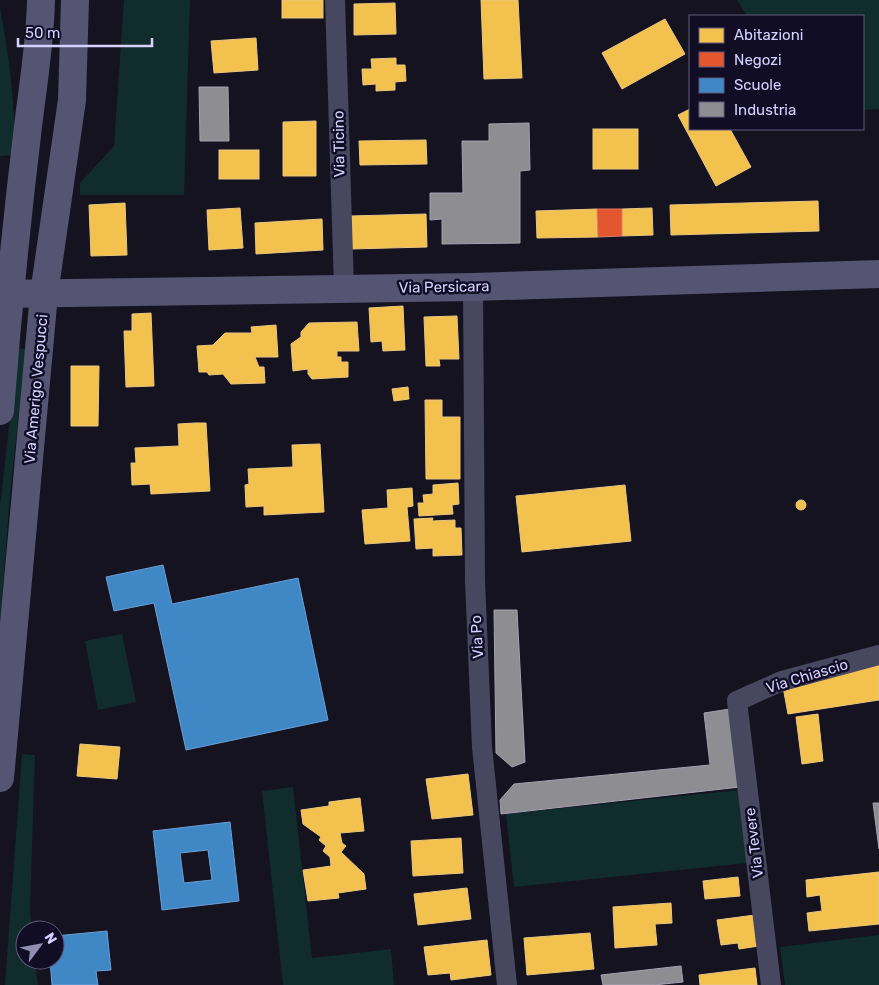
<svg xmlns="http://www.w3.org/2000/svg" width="879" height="985" font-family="Rubik,sans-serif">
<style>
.green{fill:#112c2d}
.homes{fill:#f2c14e;stroke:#eac683}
.shops{fill:#e4572e;stroke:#e07c6d}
.schools{fill:#3f88c5;stroke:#6c9ed6;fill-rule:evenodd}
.industry{fill:#8d8d92;stroke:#a3a1b3}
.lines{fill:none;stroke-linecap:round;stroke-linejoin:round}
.street{stroke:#484760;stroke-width:20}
.secondary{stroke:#555473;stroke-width:28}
.labels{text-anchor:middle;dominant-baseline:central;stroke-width:5;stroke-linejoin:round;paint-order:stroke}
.street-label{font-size:15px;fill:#d6d1ff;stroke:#110d25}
</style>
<rect width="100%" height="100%" fill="#14131f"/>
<g class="green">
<polygon points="124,0 190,0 184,195 80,195 80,183 114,146"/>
<polygon points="737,0 879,0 879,109 863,110 863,16 747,16"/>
<path d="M0,7C9,56 16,106 14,155L0,156Z"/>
<polygon points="18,348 26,349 10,494 0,626 0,506"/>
<polygon points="122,634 136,702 98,710 85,641"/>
<polygon points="22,754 35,755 30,912 32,930 25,930 25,960 35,960 38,985 5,985"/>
<polygon points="293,787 312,958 391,949 394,985 283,985 262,791"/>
<polygon points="740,790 748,863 514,887 506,814"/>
<polygon points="879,935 879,985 785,985 780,947"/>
</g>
<g class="homes">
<rect x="282" y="0" width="41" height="18"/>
<polygon points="481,0 518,0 522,78 484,79"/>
<polygon points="395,3 396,34 354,35 354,4"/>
<polygon points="665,19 685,54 622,89 602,53"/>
<polygon points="256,38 258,70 214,73 211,41"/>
<polygon points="396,58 396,65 405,65 406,81 395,82 395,90 376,91 376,84 363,85 362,69 372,69 371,59"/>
<polygon points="690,109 690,129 730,129 751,167 716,186 678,115"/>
<polygon points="316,121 316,176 283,176 283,122"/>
<rect x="593" y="129" width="45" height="40"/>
<polygon points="426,140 427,164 360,165 359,141"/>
<rect x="219" y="150" width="40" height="29"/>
<polygon points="818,201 819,231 671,235 670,205"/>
<polygon points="125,203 127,255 91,256 89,205"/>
<polygon points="240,208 243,248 209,250 207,210"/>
<polygon points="652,208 653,235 622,236 622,209"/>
<polygon points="597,209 598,237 537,238 536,211"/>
<polygon points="426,214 427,247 351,249 350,216"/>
<polygon points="322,219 323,250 256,254 255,223"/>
<polygon points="403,306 405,350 383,351 382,341 371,342 369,308"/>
<polygon points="151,313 154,386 126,387 124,331 132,331 132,314"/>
<polygon points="457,316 459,359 439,359 440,366 426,366 424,317"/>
<polygon points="357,322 359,351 337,351 337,357 341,357 341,362 348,362 348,377 312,379 308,374 308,369 293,371 291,344 301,337 301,332 309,323"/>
<polygon points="276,325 278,357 255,357 259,367 264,367 265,383 231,384 223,374 209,375 207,372 199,372 197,346 213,345 225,333 252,333 251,327"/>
<polygon points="71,366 99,366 98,426 71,426"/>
<polygon points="408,387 409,399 394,401 392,389"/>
<polygon points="425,400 442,400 442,417 460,417 460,479 426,479"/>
<polygon points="195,423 206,423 210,491 151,494 150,484 132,485 131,463 136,463 135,448 179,446 178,424"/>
<polygon points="320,444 324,512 264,515 264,506 246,507 245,485 249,484 248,469 293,467 292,445"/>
<polygon points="458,483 459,504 452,505 453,514 419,516 418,503 424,503 423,495 433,494 433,485"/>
<polygon points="625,485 631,541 522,552 516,496"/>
<polygon points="412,488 413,506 407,507 410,541 365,544 362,510 388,508 387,490"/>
<circle cx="801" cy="505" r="5"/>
<polygon points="433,518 432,521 455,520 455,528 461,528 462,555 433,556 433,548 416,549 414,519"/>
<polygon points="879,662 879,700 788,714 783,687"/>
<polygon points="818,714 823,761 802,764 796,717"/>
<polygon points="80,744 120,747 117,779 77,776"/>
<polygon points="468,774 473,815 432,819 426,779"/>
<polygon points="360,798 364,831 340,833 342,843 346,846 341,852 364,874 366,889 338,893 339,898 308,901 303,870 331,866 330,857 323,851 326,846 319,840 321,837 303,824 301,810 329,806 329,802"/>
<polygon points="461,838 463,873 413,876 411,841"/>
<polygon points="879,872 879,924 809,931 807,913 822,911 820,895 807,897 806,880"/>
<polygon points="738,877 740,896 705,899 703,881"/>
<polygon points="467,888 471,919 418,925 414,894"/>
<polygon points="671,903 672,923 655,924 657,945 615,948 613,907"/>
<polygon points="755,915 759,946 739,949 738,943 721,945 717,920"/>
<polygon points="590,933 594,969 527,975 524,938"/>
<polygon points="487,940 491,975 451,980 450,973 428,975 424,947"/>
<polygon points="755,968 757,985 700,985 699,975"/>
</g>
<polygon class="shops" points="597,209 622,209 622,236 598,237"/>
<g class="schools">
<polygon points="163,565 172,604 298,578 328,720 186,750 154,603 114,611 106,577"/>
<path d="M230,822L239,901L162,910L153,831ZM208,850L212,880L184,883L180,853Z"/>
<polygon points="107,931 111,970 96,971 98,985 52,985 50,960 55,960 55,936"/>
</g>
<g class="industry">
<polygon points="199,87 228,87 229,141 200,141"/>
<polygon points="529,123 530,170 520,171 520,243 442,244 442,219 430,220 430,193 463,193 462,141 489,141 489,124"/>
<polygon points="494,610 517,610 525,762 512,767 496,753"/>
<polygon points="730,709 740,787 501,814 500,800 514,784 710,765 704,713"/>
<polygon points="873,803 879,803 879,849"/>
<polygon points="681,966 683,982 654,985 603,985 601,975"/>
</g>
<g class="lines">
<g class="street">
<polyline points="335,0 344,288"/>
<polyline points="473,287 475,581 482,747 507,985"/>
<polyline points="771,985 737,701 782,681 879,655"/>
</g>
<g class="secondary">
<polyline points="0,294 473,287 879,274"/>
<path d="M0,411C7,319 16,227 27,135C32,90 40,47 41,0"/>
<polyline points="0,778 44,294 72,100 75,0"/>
</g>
</g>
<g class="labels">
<g class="street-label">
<text transform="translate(339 144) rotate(-91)">Via Ticino</text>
<text transform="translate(444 287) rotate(-1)">Via Persicara</text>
<text transform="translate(36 389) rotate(-85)">Via Amerigo Vespucci</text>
<text transform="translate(477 637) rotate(-93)">Via Po</text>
<text transform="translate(807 676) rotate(-17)">Via Chiascio</text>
<text transform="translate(754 843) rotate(-97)">Via Tevere</text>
</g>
</g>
<rect x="689" y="15" width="175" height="115" fill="#110d25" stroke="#605b7c"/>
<rect x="699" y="28" width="25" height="15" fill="#f2c14e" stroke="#605b7c"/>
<text x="734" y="40" font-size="15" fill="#d6d1ff">Abitazioni</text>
<rect x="699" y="52" width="25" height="15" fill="#e4572e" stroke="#605b7c"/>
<text x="734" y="65" font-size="15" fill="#d6d1ff">Negozi</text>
<rect x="699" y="78" width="25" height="15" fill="#3f88c5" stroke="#605b7c"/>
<text x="734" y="90" font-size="15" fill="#d6d1ff">Scuole</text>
<rect x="699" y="102" width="25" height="15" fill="#8d8d92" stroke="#605b7c"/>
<text x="734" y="115" font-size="15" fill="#d6d1ff">Industria</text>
<g transform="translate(40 945) rotate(58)"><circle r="24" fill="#110d25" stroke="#605b7c"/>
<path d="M0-4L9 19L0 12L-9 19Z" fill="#928eb1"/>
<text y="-8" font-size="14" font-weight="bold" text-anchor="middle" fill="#d6d1ff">N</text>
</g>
<path d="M18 38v8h134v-8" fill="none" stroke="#d6d1ff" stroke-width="2.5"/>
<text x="25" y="38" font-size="15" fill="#d6d1ff" stroke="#110d25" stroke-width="4" paint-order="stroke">50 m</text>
</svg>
